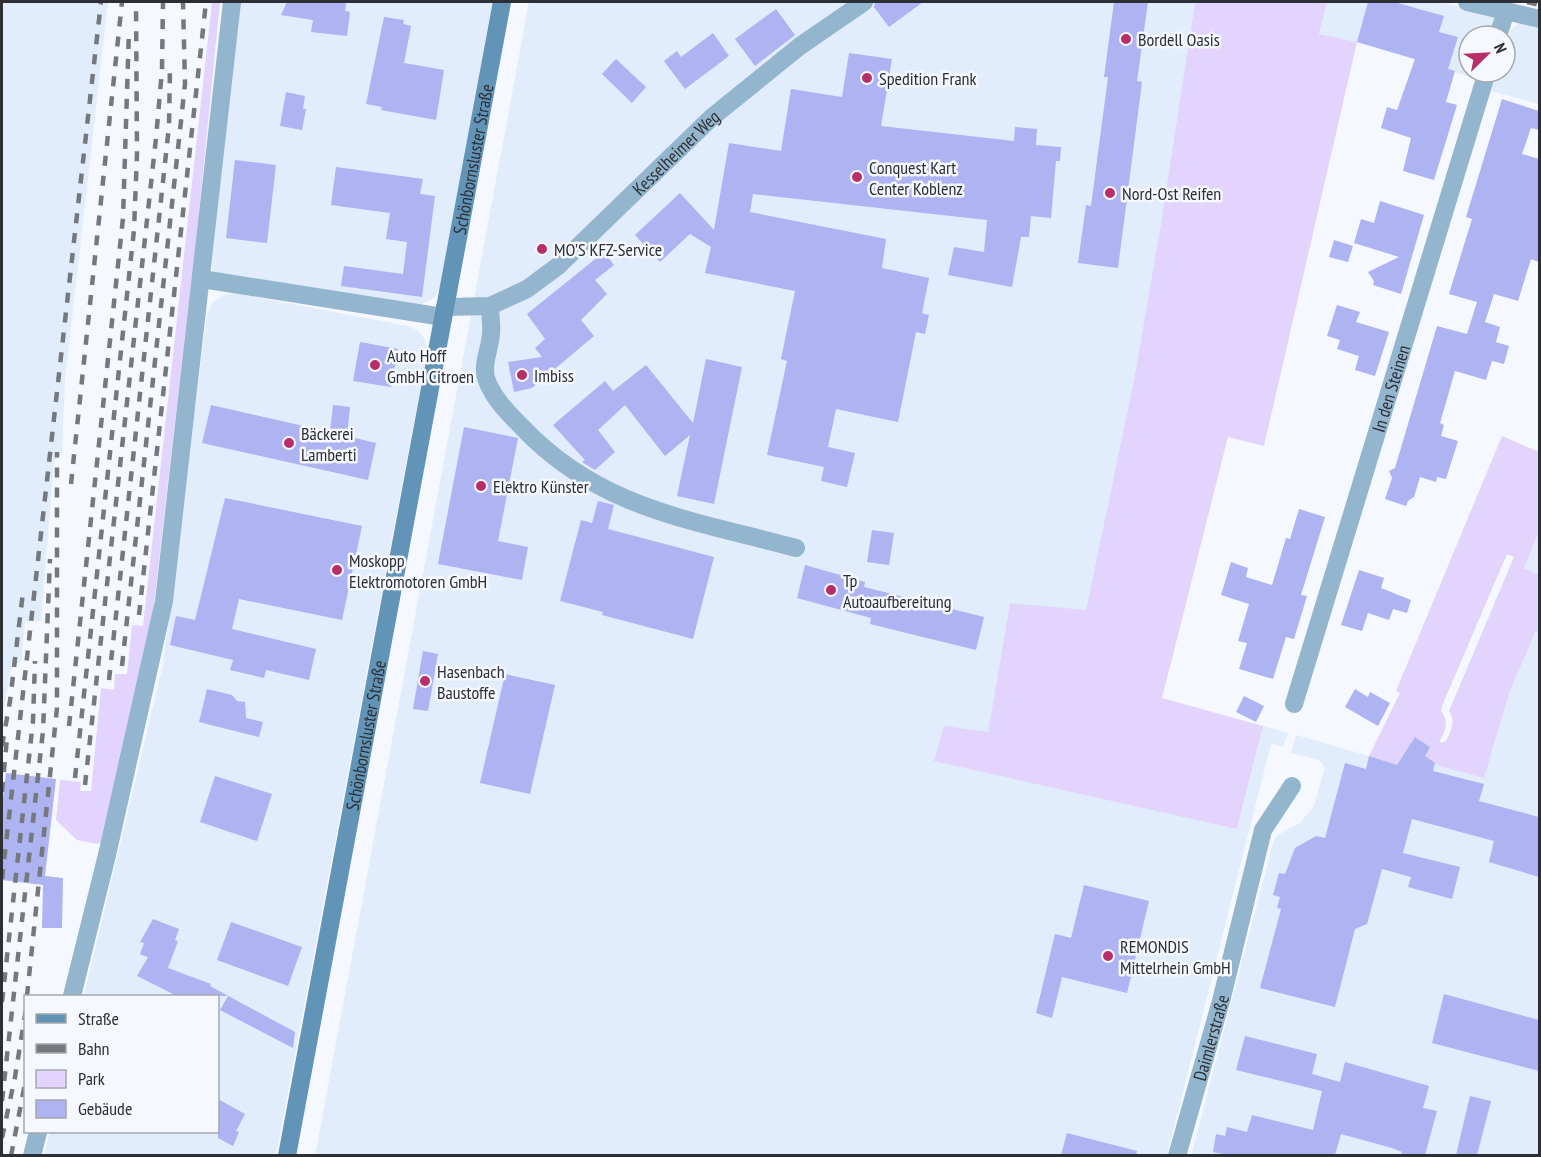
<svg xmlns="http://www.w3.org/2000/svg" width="1541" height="1157" font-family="'PT Sans Narrow',sans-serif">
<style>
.built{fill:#e1ecfd}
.green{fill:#e2d4fd;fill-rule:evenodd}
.building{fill:#aeb3f2}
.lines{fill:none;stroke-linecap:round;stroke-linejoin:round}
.street{stroke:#94b5ce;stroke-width:18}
.secondary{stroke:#6294b8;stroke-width:18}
.rail{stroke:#75787d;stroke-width:4.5;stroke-dasharray:10 10;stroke-linecap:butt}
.poi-dot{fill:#b82e69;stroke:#f5f8fe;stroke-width:2}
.labels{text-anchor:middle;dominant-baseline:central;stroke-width:5;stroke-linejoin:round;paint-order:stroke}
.poi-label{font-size:18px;fill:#2c2f34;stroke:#f5f8fe;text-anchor:start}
.street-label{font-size:18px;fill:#2c2f34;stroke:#f5f8fe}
</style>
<rect width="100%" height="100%" fill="#f5f8fe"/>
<g class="built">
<polygon points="2,2 108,2 65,380 62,453 54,461 41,621 25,621 21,663 12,663 2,718"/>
<polygon points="235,2 494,2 440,288 434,298 422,304 405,304 223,276 213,270 210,259"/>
<polygon points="529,2 1195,2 1161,223 1134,380 1086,611 1010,603 988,732 1238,828 1263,726 1288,733 1283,747 1271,744 1167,1155 315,1156"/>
<polygon points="1327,2 1439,2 1489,13 1495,20 1491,36 1469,36 1469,72 1482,72 1480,80 1357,42 1319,34"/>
<polygon points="1520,22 1539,26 1539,104 1491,91 1497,72 1505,72 1505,48 1511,30"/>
<polygon points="234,293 408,326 419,331 425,340 427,352 276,1155 44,1156 50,1132 218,1132 218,996 84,996 163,665 207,314 212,303 222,296"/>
<polygon points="1539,531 1539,575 1524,568"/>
<polygon points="1537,630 1539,632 1539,1155 1191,1156 1274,840 1278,835 1300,823 1314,806 1325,767 1319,760 1291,753 1296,735 1397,764 1408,747 1491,756 1510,691"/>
</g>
<g class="green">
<polygon points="212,2 220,2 197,232 153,612 101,842 97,844 77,840 56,820 60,780 81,782 80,791 91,791 101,688 114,690 115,674 127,674 132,625 143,626"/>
<polygon points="1195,2 1327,2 1319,34 1357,42 1264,446 1228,437 1162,698 1263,726 1237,829 934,761 944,726 988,732 1010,603 1086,610 1134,380 1161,223"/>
<path d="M1502,436L1539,452V531L1524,568L1539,575V632L1536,631L1510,691L1484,778L1440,766L1409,747L1397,765L1369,756L1400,693L1396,691ZM1507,554L1514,557L1449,711C1456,721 1451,731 1446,741L1439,743C1445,731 1450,722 1441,711L1442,706Z"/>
</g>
<g class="building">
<polygon points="287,2 346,3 345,11 350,12 347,36 311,32 313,20 281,15"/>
<polygon points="875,2 923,2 889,27 874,7"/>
<polygon points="1114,2 1148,2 1137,81 1142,82 1118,268 1078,263 1086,205 1091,206 1108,77 1104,77"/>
<polygon points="1368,2 1394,2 1444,16 1439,32 1458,37 1448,69 1455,71 1446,102 1457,105 1434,180 1403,171 1411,138 1381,128 1387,107 1397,110 1415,59 1357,42"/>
<polygon points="776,9 795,35 755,66 735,39"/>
<polygon points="384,17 404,20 403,24 411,26 404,63 444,70 436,120 381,110 382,107 366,104"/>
<polygon points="713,33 729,56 685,89 664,61 677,51 681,57"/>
<polygon points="849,53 892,59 881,126 1014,141 1015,127 1037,129 1036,145 1061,147 1060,161 1056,161 1051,218 1031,216 1029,237 1021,237 1012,287 948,275 954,247 984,252 987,220 753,194 750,212 886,239 882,268 929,278 922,313 929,315 925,334 916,332 898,422 836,409 828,447 855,453 847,487 821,481 824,467 767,455 787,361 781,359 795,291 705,273 711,247 690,234 660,262 635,235 680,193 714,230 729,143 781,151 791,89 842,97"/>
<polygon points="616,59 646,87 632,103 602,74"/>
<polygon points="286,92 305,96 303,109 306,109 302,130 280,126"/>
<polygon points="1502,99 1539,111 1539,130 1531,128 1522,154 1539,159 1539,262 1531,259 1518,301 1494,294 1485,322 1500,327 1496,342 1509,346 1504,364 1492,361 1486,380 1455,371 1440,423 1444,425 1441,436 1458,441 1446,479 1437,477 1436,482 1420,477 1414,497 1408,501 1406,506 1385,499 1392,478 1389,471 1395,468 1437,326 1467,334 1477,302 1449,294 1472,219 1466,217"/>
<polygon points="235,160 276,165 267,243 226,238"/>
<polygon points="336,167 423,179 420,194 435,196 422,297 341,286 344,266 403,274 407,242 386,239 390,213 331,205"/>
<polygon points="1380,201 1424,215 1401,294 1373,285 1374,281 1368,272 1399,257 1354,243 1361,219 1374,223"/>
<polygon points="1334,240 1353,246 1348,262 1329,257"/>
<polygon points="604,252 614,265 595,280 607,294 581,320 594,336 532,388 514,392 508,362 542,357 535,348 545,339 527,314"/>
<polygon points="1337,305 1360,312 1356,322 1389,332 1375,376 1355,370 1359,356 1337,349 1340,340 1327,336"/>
<polygon points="360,342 398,349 391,387 353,381"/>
<polygon points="706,359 742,367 714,504 677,496 690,435 665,456 625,405 598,430 615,452 595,470 582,462 585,460 553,425 605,381 613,391 646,365 693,423"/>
<polygon points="211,405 330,432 333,405 350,407 347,436 376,443 368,480 202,443"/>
<polygon points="464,427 518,438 498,541 528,547 522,580 438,564"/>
<polygon points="225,498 362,526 342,620 239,599 232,629 316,649 309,680 266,670 264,678 230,670 233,660 170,645 176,616 195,620"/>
<polygon points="598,501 614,505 608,529 714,557 693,639 602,615 603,612 560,601 581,520 592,523"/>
<polygon points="1299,509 1325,517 1301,595 1307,596 1294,639 1286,637 1273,679 1239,669 1247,643 1238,641 1249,604 1221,595 1231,562 1248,568 1246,577 1272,585 1286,538 1290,539"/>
<polygon points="872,530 894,533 889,565 867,562"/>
<polygon points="805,565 865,582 864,587 984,617 976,650 870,624 871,618 797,598"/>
<polygon points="1359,570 1384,578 1381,588 1411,600 1407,613 1393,609 1389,620 1368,613 1362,631 1341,625"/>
<polygon points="423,651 438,654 428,711 413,709"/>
<polygon points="505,674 555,685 530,794 480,783"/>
<polygon points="207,689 232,695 237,701 245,702 246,718 263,722 259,737 199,722"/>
<polygon points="1355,689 1368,697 1370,692 1390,703 1378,726 1345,707"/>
<polygon points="1244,696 1264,706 1256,722 1236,712"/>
<polygon points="1415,737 1430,747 1425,756 1435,763 1433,771 1484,784 1479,801 1539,817 1539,877 1489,862 1494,841 1412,819 1403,853 1460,867 1452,899 1408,887 1411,877 1382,869 1367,924 1355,929 1335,1007 1260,988 1281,909 1277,908 1280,897 1273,895 1279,873 1285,874 1295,848 1316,836 1325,838 1345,763 1366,769 1369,756 1397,765"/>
<polygon points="6,773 56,779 45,876 63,878 62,928 42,928 43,885 2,880 2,807"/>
<polygon points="215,776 272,794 257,841 200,822"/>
<polygon points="1084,885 1149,901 1127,993 1062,977 1052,1018 1036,1013 1055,934 1071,938"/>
<polygon points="153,919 179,929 175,940 178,941 168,968 211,984 210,986 295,1032 293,1048 220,1010 228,996 177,996 137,976 148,957 140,954 144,943 140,942"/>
<polygon points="231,922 302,947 288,986 217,960"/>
<polygon points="1444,994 1539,1020 1539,1071 1432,1043"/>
<polygon points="1245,1036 1317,1054 1312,1074 1340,1082 1345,1062 1429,1086 1423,1108 1437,1111 1425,1155 1401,1155 1402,1152 1392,1148 1341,1134 1335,1155 1227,1155 1213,1152 1216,1134 1225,1136 1227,1127 1247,1132 1252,1115 1313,1130 1322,1091 1236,1070"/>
<polygon points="1470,1096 1491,1101 1477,1155 1456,1155"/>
<polygon points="218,1099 245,1114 236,1131 239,1132 233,1146 218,1138"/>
<polygon points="1067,1133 1137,1151 1136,1155 1061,1155"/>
</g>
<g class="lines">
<g class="street">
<polyline points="1467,2 1540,19"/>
<polyline points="1498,36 1506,11"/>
<polyline points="202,279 443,317"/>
<path d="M490,306C490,315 492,325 491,334C490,349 482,363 486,378C492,397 508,413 521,426C599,509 692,520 796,548"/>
<path id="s1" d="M445,307L490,306L527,289L558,266L711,118L800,46L864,2"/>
<path id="s2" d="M1294,704L1487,72"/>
<polyline points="72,996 107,855 164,601 232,2"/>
<polyline points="32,1156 38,1132"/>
<path id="s3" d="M1177,1156L1221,1001L1263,830L1292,786"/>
</g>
<path class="secondary" id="s4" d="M287,1156L502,2"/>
<g class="rail">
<polyline points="1527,2 1540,5"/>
<polyline points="71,484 122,2"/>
<polyline points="139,615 206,2"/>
<polyline points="122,666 185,84 183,2"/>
<polyline points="109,680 169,126 170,65"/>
<polyline points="69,726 123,218 129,30"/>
<polyline points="2,746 10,701 23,592"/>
<polyline points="75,778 134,230 137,154 136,2"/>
<polyline points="85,785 156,138 162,70 163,2"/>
<polyline points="2,792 7,738"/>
<polyline points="2,879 101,2"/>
<polyline points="27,996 57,708 57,452"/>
<polyline points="2,1002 33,721 35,661"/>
<polyline points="2,1101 43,731 50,559"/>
<polyline points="2,1138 15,1077 26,1009"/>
<polyline points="11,1156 26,1078"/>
</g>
</g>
<g class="poi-dot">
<circle cx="1126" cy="39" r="6"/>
<circle cx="867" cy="78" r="6"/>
<circle cx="857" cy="177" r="6"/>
<circle cx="1110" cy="193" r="6"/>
<circle cx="542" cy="249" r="6"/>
<circle cx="375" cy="365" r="6"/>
<circle cx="522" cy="375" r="6"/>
<circle cx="289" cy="443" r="6"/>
<circle cx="481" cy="486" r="6"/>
<circle cx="337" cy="570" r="6"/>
<circle cx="831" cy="590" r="6"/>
<circle cx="425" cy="681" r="6"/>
<circle cx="1108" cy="956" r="6"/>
</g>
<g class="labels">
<g class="poi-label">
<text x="1138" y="39">Bordell Oasis</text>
<text x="879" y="78">Spedition Frank</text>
<text x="869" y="167">Conquest Kart<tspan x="869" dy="21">Center Koblenz</tspan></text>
<text x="1122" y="193">Nord-Ost Reifen</text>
<text x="554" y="249">MO'S KFZ-Service</text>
<text x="387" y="355">Auto Hoff<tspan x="387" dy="21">GmbH Citroen</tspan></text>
<text x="534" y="375">Imbiss</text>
<text x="301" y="433">Bäckerei<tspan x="301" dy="21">Lamberti</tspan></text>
<text x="493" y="486">Elektro Künster</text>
<text x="349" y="560">Moskopp<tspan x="349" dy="21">Elektromotoren GmbH</tspan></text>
<text x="843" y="580">Tp<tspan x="843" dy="21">Autoaufbereitung</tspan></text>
<text x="437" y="671">Hasenbach<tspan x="437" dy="21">Baustoffe</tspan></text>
<text x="1120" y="946">REMONDIS<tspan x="1120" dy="21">Mittelrhein GmbH</tspan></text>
</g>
<g class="street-label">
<text stroke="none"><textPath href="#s1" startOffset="288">Kesselheimer Weg</textPath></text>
<text stroke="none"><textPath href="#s4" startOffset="1014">Schönbornsluster Straße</textPath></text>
<text stroke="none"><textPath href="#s2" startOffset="330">In den Steinen</textPath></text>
<text stroke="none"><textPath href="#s4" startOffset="428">Schönbornsluster Straße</textPath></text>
<text stroke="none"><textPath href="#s3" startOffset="123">Daimlerstraße</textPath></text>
</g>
</g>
<rect width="1541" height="1157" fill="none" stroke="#2c2f34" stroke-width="6"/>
<rect x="24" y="995" width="195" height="138" fill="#f5f8fe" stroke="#a5a8ad" stroke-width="1.5"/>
<rect x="36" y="1014" width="30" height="9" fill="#6294b8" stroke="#a5a8ad" stroke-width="1.5"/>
<text x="78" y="1025" font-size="18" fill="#2c2f34">Straße</text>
<rect x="36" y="1044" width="30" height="9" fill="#75787d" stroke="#a5a8ad" stroke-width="1.5"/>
<text x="78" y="1055" font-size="18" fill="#2c2f34">Bahn</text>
<rect x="36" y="1070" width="30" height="18" fill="#e2d4fd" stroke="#a5a8ad" stroke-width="1.5"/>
<text x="78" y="1085" font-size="18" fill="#2c2f34">Park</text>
<rect x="36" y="1100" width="30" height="18" fill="#aeb3f2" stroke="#a5a8ad" stroke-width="1.5"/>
<text x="78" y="1115" font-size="18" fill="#2c2f34">Gebäude</text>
<g transform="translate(1487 54) rotate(66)"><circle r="28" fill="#f5f8fe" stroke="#a5a8ad" stroke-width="1.5"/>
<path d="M0-4.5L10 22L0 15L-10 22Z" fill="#b82e69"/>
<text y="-9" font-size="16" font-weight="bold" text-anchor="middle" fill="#2c2f34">N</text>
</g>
</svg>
